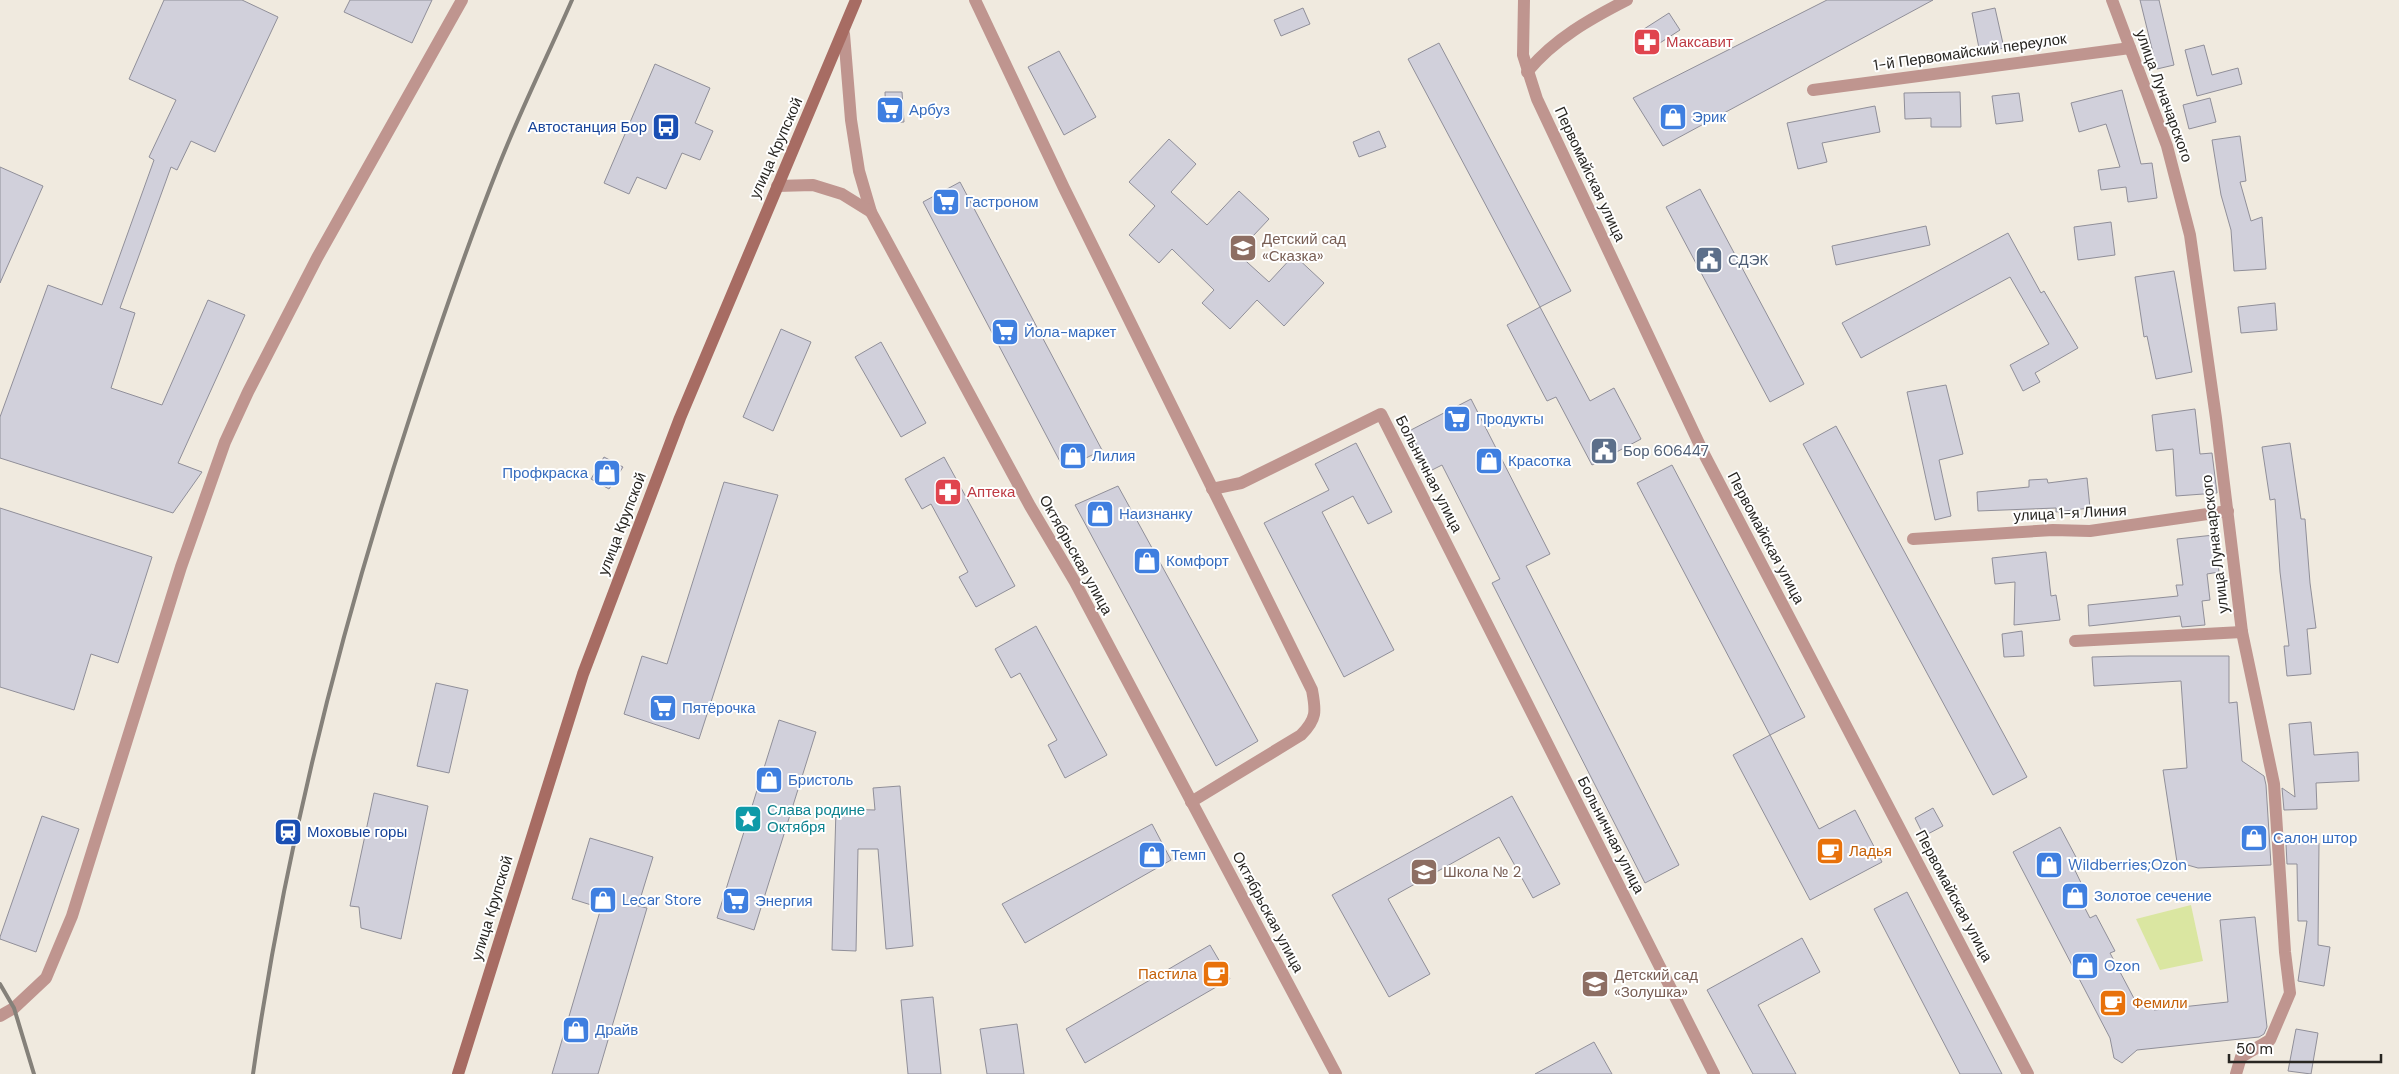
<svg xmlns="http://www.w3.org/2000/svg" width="2399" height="1074" font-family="'DM Sans',sans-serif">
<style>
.green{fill:#dae6a1}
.building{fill:#d1d0db;stroke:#908f99}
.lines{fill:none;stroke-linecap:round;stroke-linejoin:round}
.street{stroke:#bf958f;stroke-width:12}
.secondary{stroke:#a76c63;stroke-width:12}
.rail{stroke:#85817a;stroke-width:4}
.labels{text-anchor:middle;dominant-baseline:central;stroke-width:4;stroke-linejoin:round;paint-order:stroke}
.health-label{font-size:15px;fill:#be3a42;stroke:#fff;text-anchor:start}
.street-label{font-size:15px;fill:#282622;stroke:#fff}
.shop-label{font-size:15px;fill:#366cbe;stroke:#fff;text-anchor:start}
.transit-label{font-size:15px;fill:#164399;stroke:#fff;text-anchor:end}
.education-label{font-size:15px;fill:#785e54;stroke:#fff;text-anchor:start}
.service-label{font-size:15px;fill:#4e5e75;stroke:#fff;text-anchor:start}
.culture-label{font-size:15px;fill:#0d838f;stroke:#fff;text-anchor:start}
.food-label{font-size:15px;fill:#c56008;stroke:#fff;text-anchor:start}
</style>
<rect width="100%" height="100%" fill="#f0eadf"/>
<polygon class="green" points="2191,905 2203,961 2160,970 2136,919"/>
<g class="building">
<polygon points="164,0 242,0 278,17 215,152 191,141 177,170 171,167 120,308 135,313 111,388 162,405 208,300 245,315 178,463 202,472 173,513 0,458 0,417 48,285 102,305 154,160 149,157 176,100 129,79"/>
<polygon points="350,0 432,0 412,43 344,12"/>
<polygon points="1827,0 1933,0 1663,146 1633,98"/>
<polygon points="2140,0 2159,0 2174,65 2157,69"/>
<polygon points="1303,8 1310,24 1281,36 1274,20"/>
<polygon points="1995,8 2004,48 1980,53 1972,13"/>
<polygon points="1669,13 1680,30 1649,50 1641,40 1644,29"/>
<polygon points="1439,43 1571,291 1540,307 1408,59"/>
<polygon points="2204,45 2212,75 2238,68 2242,84 2197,96 2185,50"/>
<polygon points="1059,51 1096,117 1064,135 1028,67"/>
<polygon points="655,64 710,88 695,123 713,131 700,160 682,153 666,189 637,177 629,194 604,183"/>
<polygon points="2122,90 2141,164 2152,163 2157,198 2128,202 2126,187 2101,190 2098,170 2120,167 2106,124 2079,132 2071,103"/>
<polygon points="885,92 902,92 904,122 886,123"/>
<polygon points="1960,92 1961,127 1931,127 1931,118 1905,119 1904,93"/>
<polygon points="2019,93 2023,121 1996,124 1992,96"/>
<polygon points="2210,98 2216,122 2189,129 2183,105"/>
<polygon points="1875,106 1880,132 1822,143 1827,162 1798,169 1787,123"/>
<polygon points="1379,131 1386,147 1359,157 1353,142"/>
<polygon points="2240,136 2246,181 2240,182 2251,221 2262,217 2266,269 2234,271 2231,230 2221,195 2212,140"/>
<polygon points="1169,139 1196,164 1171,192 1207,225 1239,191 1269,219 1237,253 1269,282 1294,255 1324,283 1284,326 1257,300 1230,329 1202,303 1214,290 1172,249 1159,263 1129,235 1155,206 1129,182"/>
<polygon points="0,167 43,186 0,283"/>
<polygon points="960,182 1102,450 1064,469 923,202"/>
<polygon points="1700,189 1804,384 1770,402 1666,207"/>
<polygon points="2111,222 2115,255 2078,260 2074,227"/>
<polygon points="1926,226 1930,245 1836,265 1832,246"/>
<polygon points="2008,233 2041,293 2044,291 2078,348 2035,373 2040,382 2023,391 2010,365 2049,344 2010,277 1861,358 1842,323"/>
<polygon points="2174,271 2192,372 2156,379 2147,336 2144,337 2135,277"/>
<polygon points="2275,303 2277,330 2241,333 2238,307"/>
<polygon points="1540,307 1590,401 1614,388 1641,439 1592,465 1556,397 1547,401 1507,325"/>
<polygon points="781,329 811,342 773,431 743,417"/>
<polygon points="881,342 926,423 901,437 855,357"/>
<polygon points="1946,385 1963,454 1939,460 1951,516 1935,520 1907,392"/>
<polygon points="1471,399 1550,554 1526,566 1679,865 1645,883 1492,583 1500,579 1442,465 1430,471 1409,431"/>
<polygon points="2195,409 2200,454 2212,453 2217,493 2176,496 2173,449 2156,451 2152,415"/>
<polygon points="1836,426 2027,777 1993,795 1803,444"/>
<polygon points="1356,443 1392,512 1368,524 1353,496 1322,512 1394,650 1344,677 1264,523 1329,490 1315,464"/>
<polygon points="2290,443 2301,519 2305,519 2310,583 2316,628 2307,629 2311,674 2287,676 2284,646 2289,646 2280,572 2275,499 2270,500 2262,447"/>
<polygon points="604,457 623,467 609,489 591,479"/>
<polygon points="944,457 1015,586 976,607 959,577 968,572 931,504 922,509 905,479"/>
<polygon points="1672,465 1805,717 1770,735 1637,483"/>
<polygon points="2087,478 2090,508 2056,512 2056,508 1978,511 1977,492 2029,487 2029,480 2047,479 2048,483"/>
<polygon points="724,482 778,495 699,739 624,714 642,656 667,664"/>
<polygon points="1118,486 1258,741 1216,766 1075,505"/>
<polygon points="0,508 152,557 118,663 91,654 74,710 0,687"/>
<polygon points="2214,535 2219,572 2207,574 2210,600 2202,601 2205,625 2182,627 2180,616 2089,626 2088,605 2178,596 2176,585 2183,585 2177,539"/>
<polygon points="2046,552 2051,596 2056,595 2060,620 2014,625 2015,582 1995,584 1992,558"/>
<polygon points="1036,626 1107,755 1065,778 1048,745 1057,740 1020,673 1011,678 995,649"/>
<polygon points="2022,631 2024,656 2004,657 2002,634"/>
<polygon points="2129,656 2229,656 2229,703 2237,702 2242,761 2264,776 2266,785 2271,865 2198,868 2177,862 2163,770 2187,768 2181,681 2094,686 2092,657"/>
<polygon points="436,683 468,690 449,773 417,766"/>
<polygon points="779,720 816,732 754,930 717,918"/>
<polygon points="2311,722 2314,755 2358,752 2359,781 2316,783 2317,809 2284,810 2282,788 2295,797 2289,724"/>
<polygon points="1770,735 1819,829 1855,810 1882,862 1810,900 1733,755"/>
<polygon points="900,786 913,946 886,949 878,849 858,849 856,951 832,950 836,809 875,810 873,788"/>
<polygon points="374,793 428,806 401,939 361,928 359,907 350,906"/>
<polygon points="1512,796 1560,884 1533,898 1499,837 1388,899 1430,974 1389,997 1332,895"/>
<polygon points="1933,808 1943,826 1924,836 1915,818"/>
<polygon points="42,816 79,829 36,952 0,939 0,937"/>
<polygon points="1152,824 1171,860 1025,943 1002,904"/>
<polygon points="2060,827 2077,859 2071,862 2083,887 2076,891 2090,918 2096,915 2115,951 2110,953 2138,1006 2150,1004 2154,1010 2228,1002 2220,920 2255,917 2267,1027 2264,1034 2259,1037 2137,1050 2122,1063 2114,1058 2110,1038 2013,852"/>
<polygon points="590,838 653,857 638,906 647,908 598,1074 552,1074 601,908 572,899"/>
<polygon points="2319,843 2318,945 2330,947 2324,986 2298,981 2307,921 2298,921 2297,864 2287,864 2286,844"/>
<polygon points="1907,892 2002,1074 1960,1074 1874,909"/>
<polygon points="1802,938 1820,972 1758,1005 1796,1074 1753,1074 1707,990"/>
<polygon points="1210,945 1230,979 1085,1063 1066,1029"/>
<polygon points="933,997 941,1074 908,1074 901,1000"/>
<polygon points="1017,1024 1024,1074 987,1074 980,1029"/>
<polygon points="2296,1029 2318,1033 2311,1074 2288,1071"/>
<polygon points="1594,1042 1612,1074 1535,1074"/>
</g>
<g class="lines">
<g class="street">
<path d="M975,0L1064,188L1312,690C1316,711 1317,719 1301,735L1191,802"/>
<polyline points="1524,0 1523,55 1537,99 1704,454 2028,1074"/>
<polyline points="2112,0 2167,146 2190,235 2216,418 2242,632 2274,784 2285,952 2290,993 2270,1040 2241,1057 2236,1074"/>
<polyline points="844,34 851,120 859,171 871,212 1030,506 1075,582 1336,1074"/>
<path d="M1527,72C1554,39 1590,19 1627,0"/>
<polyline points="1813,90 2130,48"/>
<polyline points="777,186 813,185 842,194 871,212"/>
<polyline points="1212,489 1241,483 1381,414 1714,1074"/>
<polyline points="1913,539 2053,530 2090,531 2228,511"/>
<polyline points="2075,641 2242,632"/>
<polyline points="0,1016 14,1008 46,978 72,916 181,567 225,442 248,392 317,258 462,0"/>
</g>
<polyline class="secondary" points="458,1074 583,674 680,418 856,0"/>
<g class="rail">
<polyline points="0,984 14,1008 34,1074"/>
<path d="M253,1074C284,854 338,638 407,426C435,339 465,251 499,165C521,109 548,55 572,0"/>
</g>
</g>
<defs>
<g id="pharmacy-square" transform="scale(1.4375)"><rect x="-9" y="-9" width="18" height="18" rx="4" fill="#e0444e" stroke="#fff"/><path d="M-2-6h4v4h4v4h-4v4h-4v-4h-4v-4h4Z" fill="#fff"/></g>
<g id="supermarket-square" transform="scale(1.4375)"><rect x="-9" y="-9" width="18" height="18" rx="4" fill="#3f7fe0" stroke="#fff"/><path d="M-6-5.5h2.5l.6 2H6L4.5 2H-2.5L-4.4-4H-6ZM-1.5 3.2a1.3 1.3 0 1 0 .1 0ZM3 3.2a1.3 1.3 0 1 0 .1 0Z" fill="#fff"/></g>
<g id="shop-square" transform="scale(1.4375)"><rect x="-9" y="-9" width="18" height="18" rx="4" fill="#3f7fe0" stroke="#fff"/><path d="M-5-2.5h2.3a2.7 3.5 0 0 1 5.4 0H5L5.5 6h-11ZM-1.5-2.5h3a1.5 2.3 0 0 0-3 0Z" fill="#fff"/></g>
<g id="bus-square" transform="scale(1.4375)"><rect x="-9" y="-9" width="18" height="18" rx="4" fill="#1a4fb4" stroke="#fff"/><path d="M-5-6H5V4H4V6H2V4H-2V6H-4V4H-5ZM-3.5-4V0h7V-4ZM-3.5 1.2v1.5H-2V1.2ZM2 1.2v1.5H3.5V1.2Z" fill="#fff"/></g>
<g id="school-square" transform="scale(1.4375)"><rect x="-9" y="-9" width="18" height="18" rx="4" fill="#8d6e63" stroke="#fff"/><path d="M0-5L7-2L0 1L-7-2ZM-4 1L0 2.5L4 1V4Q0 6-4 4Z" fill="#fff"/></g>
<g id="civic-square" transform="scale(1.4375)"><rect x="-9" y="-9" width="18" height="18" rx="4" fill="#5c6f8a" stroke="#fff"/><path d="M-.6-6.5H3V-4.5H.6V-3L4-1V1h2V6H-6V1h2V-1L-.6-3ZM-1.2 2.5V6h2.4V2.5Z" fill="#fff"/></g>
<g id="sight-square" transform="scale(1.4375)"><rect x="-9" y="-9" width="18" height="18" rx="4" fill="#0f9aa8" stroke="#fff"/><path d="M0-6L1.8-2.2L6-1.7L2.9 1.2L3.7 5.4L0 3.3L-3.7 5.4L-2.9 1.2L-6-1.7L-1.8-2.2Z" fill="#fff"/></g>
<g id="station-square" transform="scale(1.4375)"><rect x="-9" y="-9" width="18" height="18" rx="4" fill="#1a4fb4" stroke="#fff"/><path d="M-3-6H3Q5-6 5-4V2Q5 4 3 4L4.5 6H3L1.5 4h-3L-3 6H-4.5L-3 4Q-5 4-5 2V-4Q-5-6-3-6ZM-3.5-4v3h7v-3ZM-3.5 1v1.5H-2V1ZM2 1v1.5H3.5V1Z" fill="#fff"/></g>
<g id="cafe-square" transform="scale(1.4375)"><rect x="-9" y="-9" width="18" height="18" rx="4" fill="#e8710a" stroke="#fff"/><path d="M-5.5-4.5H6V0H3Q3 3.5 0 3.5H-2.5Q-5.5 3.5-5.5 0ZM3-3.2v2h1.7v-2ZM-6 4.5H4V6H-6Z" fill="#fff"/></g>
</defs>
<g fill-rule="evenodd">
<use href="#pharmacy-square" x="1647" y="42"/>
<use href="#supermarket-square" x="890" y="110"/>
<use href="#shop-square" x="1673" y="117"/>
<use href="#bus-square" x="666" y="127"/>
<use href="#supermarket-square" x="946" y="202"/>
<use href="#school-square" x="1243" y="248"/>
<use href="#civic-square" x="1709" y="260"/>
<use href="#supermarket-square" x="1005" y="332"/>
<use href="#supermarket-square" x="1457" y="419"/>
<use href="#civic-square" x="1604" y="451"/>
<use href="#shop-square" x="1073" y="456"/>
<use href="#shop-square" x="1489" y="461"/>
<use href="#shop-square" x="607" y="473"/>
<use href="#pharmacy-square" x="948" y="492"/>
<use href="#shop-square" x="1100" y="514"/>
<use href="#shop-square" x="1147" y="561"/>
<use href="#supermarket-square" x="663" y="708"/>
<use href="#shop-square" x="769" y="780"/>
<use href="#sight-square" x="748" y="819"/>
<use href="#station-square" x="288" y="832"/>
<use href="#shop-square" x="2254" y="838"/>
<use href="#cafe-square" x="1830" y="851"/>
<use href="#shop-square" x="1152" y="855"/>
<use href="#shop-square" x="2049" y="865"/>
<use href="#school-square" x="1424" y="872"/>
<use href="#shop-square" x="2075" y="896"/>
<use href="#shop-square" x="603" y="900"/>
<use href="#supermarket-square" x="736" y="901"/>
<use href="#shop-square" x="2085" y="966"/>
<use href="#cafe-square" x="1216" y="974"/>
<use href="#school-square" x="1595" y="984"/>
<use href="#cafe-square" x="2113" y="1003"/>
<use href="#shop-square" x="576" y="1030"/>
</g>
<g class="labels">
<g class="health-label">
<text x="1666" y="42">Максавит</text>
<text x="967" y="492">Аптека</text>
</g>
<g class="street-label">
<text transform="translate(1970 52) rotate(-8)">1-й Первомайский переулок</text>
<text transform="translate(2164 96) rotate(70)">улица Луначарского</text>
<text transform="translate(776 148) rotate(-66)">улица Крупской</text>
<text transform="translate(1590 174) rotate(65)">Первомайская улица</text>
<text transform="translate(1429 474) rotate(63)">Больничная улица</text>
<text transform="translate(2070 513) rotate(-3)">улица 1-я Линия</text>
<text transform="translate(622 524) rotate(-69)">улица Крупской</text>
<text transform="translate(1766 538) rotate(62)">Первомайская улица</text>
<text transform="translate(2215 544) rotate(-97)">улица Луначарского</text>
<text transform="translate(1076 555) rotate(61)">Октябрьская улица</text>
<text transform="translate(1611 835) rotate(63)">Больничная улица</text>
<text transform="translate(1954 896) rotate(62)">Первомайская улица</text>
<text transform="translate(492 908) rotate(-73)">улица Крупской</text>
<text transform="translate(1268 912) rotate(62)">Октябрьская улица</text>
</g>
<g class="shop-label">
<text x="909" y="110">Арбуз</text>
<text x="1692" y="117">Эрик</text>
<text x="965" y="202">Гастроном</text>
<text x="1024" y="332">Йола-маркет</text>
<text x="1476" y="419">Продукты</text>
<text x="1092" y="456">Лилия</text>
<text x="1508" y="461">Красотка</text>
<text x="588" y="473" text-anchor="end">Профкраска</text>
<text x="1119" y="514">Наизнанку</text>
<text x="1166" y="561">Комфорт</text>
<text x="682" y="708">Пятёрочка</text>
<text x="788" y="780">Бристоль</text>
<text x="2273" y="838">Салон штор</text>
<text x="1171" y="855">Темп</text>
<text x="2068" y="865">Wildberries;Ozon</text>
<text x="2094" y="896">Золотое сечение</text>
<text x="622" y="900">Lecar Store</text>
<text x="755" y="901">Энергия</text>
<text x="2104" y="966">Ozon</text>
<text x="595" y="1030">Драйв</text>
</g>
<g class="transit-label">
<text x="647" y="127">Автостанция Бор</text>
<text x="307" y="832" text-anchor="start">Моховые горы</text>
</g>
<g class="education-label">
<text x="1262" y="239">Детский сад<tspan x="1262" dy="17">«Сказка»</tspan></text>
<text x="1443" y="872">Школа № 2</text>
<text x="1614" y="975">Детский сад<tspan x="1614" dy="17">«Золушка»</tspan></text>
</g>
<g class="service-label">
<text x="1728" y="260">СДЭК</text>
<text x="1623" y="451">Бор 606447</text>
</g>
<g class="culture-label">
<text x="767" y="810">Слава родине<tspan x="767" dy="17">Октября</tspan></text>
</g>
<g class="food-label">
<text x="1849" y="851">Ладья</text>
<text x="1197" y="974" text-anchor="end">Пастила</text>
<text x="2132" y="1003">Фемили</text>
</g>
</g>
<path d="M2229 1054v8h152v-8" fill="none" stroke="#282622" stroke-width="2.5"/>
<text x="2236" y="1054" font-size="15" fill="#282622" stroke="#ffffff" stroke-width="4" paint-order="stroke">50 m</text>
</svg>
